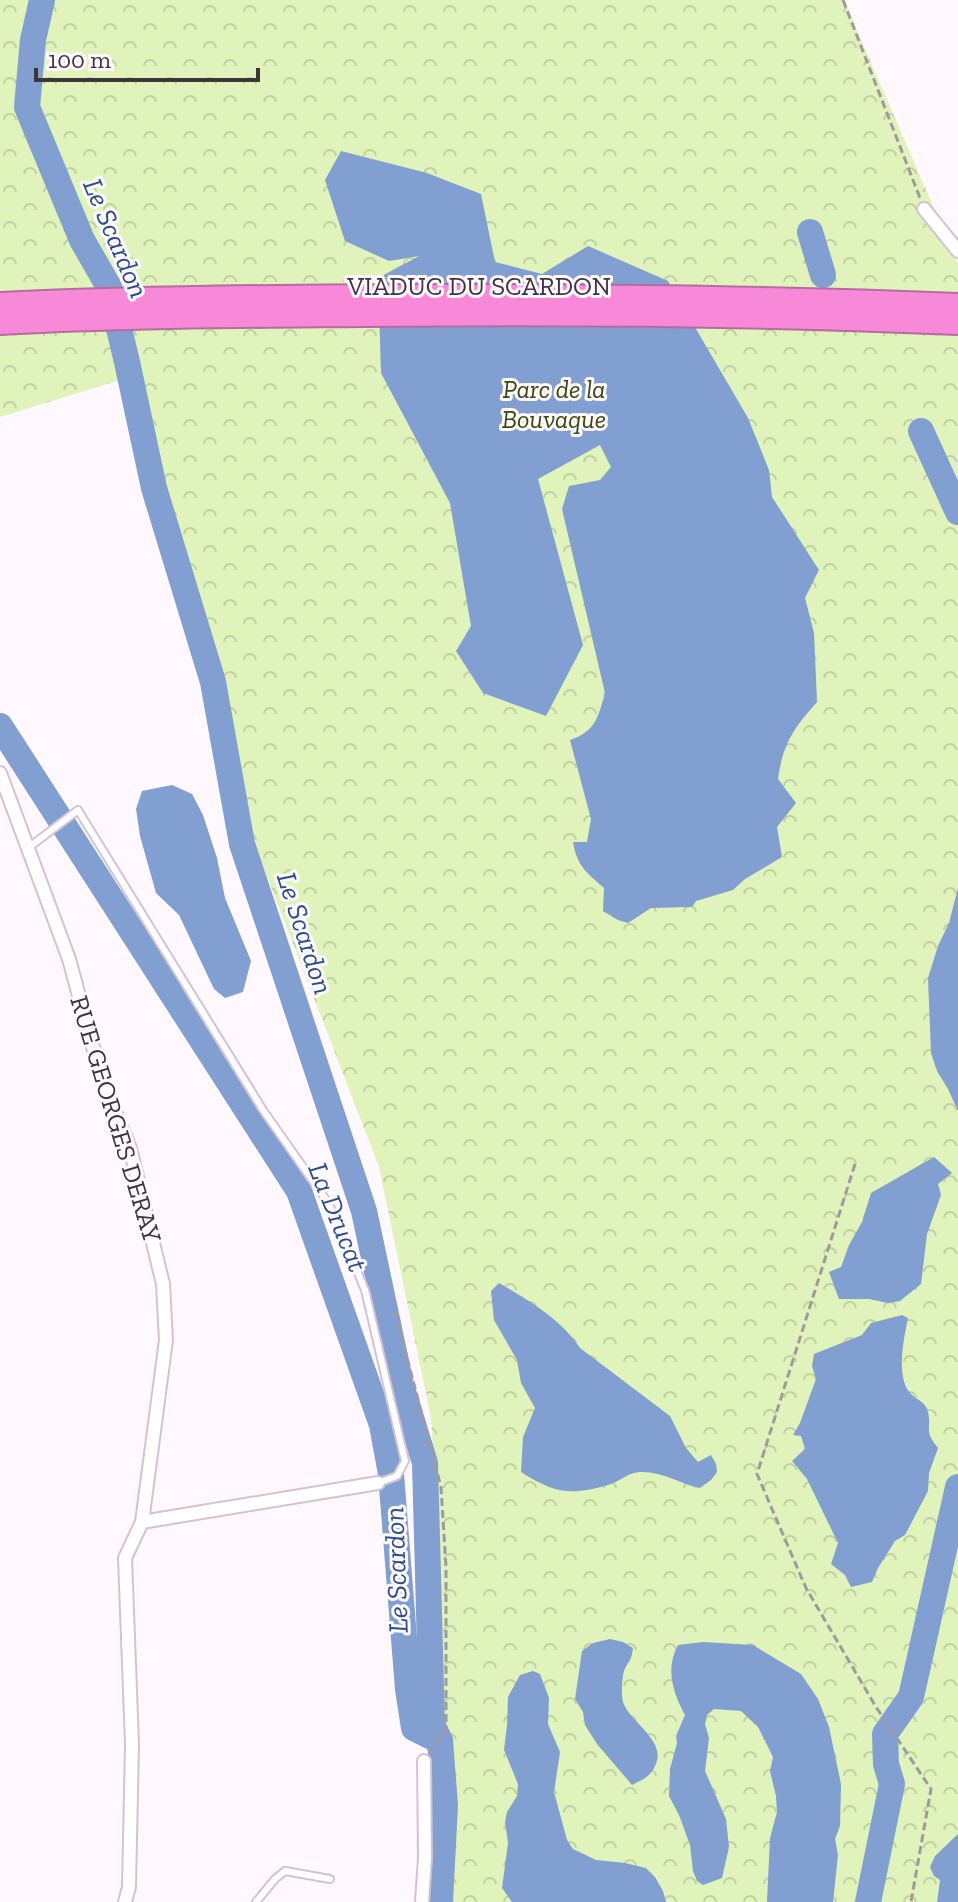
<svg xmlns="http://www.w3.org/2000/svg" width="958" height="1902" font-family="'Zilla Slab',serif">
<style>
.park{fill:url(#park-crowns)}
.water{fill:#819fd0}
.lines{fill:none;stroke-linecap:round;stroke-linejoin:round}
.river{stroke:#819fd0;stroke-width:26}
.service-casing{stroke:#d3c3d2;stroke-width:10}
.minor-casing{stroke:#d3c3d2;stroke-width:16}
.motorway-casing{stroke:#b66ca2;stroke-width:26}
.path{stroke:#a09aa0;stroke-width:3;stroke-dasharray:8 4;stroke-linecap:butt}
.service{stroke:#fff;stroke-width:6}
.minor{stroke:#fff;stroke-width:12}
.motorway{stroke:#f889d9;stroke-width:22}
.labels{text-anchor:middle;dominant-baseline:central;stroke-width:6;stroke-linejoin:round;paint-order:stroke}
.street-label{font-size:26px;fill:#3c363c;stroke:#fff8fe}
.park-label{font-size:26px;font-style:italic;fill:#394909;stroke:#fff8fe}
.water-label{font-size:28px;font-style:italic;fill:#2a4e8b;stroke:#fff8fe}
</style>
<defs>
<pattern id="park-crowns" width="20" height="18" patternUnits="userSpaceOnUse" patternTransform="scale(2)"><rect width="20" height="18" fill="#dff3ba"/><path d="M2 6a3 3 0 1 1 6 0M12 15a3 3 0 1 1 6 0" fill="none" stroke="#c0d1a1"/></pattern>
</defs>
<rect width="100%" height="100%" fill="#fff8fe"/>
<polygon class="park" points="0,0 844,0 958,264 958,1902 431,1902 440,1717 438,1518 431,1418 379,1167 258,853 127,378 0,417"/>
<g class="water">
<path d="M341,151L427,173L481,194L495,262L542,274L588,246L668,281L748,418L769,470L772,497L819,570L805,598L814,633L817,702C794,728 783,743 778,779L796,803L777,827L782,857L745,879L733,890L696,901L692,907L651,908L628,923L618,920L603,911L604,888C586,872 577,866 573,842H587L591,819L570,740C596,731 598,717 605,693L562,509L569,486L600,480L611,467L600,445L538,479L583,645L546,716L483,693L456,651L471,626L450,503L381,373L378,278L419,256L389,261L345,241L325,180Z"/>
<polygon points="172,785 192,794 203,815 217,858 225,898 251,961 243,992 225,998 214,989 179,915 156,893 140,836 136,809 142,791"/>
<polygon points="958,888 958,1111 948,1089 937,1071 931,1053 928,978 938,946 949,923"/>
<polygon points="934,1157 952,1173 938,1184 941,1195 927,1234 921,1284 900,1301 888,1303 869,1299 839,1299 829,1272 841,1267 849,1245 862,1222 871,1193"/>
<path d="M499,1283C528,1300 561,1319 580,1348L670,1416L686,1448L698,1462L711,1455L716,1464L717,1472L711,1480L700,1488C680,1484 662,1471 640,1472C629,1472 620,1481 611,1484C571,1496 556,1494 521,1472L523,1437L535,1408L521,1383L517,1360L494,1320L491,1291Z"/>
<path d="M902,1315L908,1318C904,1338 895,1378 911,1394C917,1400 926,1402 928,1412C932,1430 923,1430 938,1448L929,1473L928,1491L905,1535L895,1541L878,1568L872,1582L851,1587L845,1575L831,1564L838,1543L807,1479L792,1461L805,1449L801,1436L793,1435L800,1423L816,1379L812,1366L814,1354L862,1335L871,1323Z"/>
<path d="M610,1639L623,1642L633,1648C631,1663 629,1659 624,1671C622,1678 621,1695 623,1702C630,1723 668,1741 655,1766C650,1777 642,1780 632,1785L597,1744L585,1725L583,1712L575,1699L582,1651L593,1643Z"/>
<path d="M703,1642L753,1645L801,1674L818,1699L829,1727L841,1784L840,1826L835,1839L838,1855L833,1902H767L770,1838L777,1812L776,1796L770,1771L773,1757L758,1727L741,1711L714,1709L707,1715L705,1724L709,1738L705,1771L726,1819L729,1847L722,1878L703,1885L697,1881L693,1871L690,1845L679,1815L669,1796L670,1769L677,1743L676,1736L685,1715C673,1693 665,1669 678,1645Z"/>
<polygon points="533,1671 540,1674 549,1698 548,1724 560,1752 554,1792 567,1840 573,1849 596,1860 625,1863 646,1868 655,1877 663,1891 666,1902 512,1902 502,1888 508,1843 505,1822 507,1812 517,1796 518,1784 504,1750 507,1725 508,1697 520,1675"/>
<polygon points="958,1834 958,1902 937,1902 940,1880 934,1876 930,1867 935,1856"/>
</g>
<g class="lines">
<g class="river">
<polyline points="42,0 33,40 27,107 82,240 109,287 127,362 154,488 213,682 242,844 364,1211 401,1385 425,1463 432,1724 440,1741 445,1805 440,1902"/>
<polyline points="810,232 823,275"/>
<polyline points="921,431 958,512"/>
<polyline points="0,726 299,1191 382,1425 391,1474 408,1689 414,1728 440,1741"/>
<polyline points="868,1902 892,1784 886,1764 885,1734 911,1697 958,1487"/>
</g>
<g class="service-casing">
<g id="service">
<polyline points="28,848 78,810 263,1110 329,1204 365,1290 405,1461 397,1476 378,1483"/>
<polyline points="256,1902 275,1879 285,1871 330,1879"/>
</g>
</g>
<g class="minor-casing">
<g id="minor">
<polyline points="924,209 958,251"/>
<polyline points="0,773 69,959 102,1080 130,1148 163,1284 166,1340 142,1522 125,1558 132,1744 129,1887 125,1902"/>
<polyline points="142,1522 378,1483"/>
<polyline points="422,1902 425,1858 424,1761"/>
</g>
</g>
<g class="motorway-casing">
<g id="motorway">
<path d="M0,304C149,297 299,296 449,296C619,296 788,298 958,305"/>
<path d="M0,323C121,316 242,316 364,315C562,313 760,314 958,323"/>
</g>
</g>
<g class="path">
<polyline points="843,0 920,198"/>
<polyline points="855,1164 757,1474 806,1588 876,1707 931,1789 911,1902"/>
<polyline points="395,1312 441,1487 446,1567 446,1728 430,1751"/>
</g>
<use href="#service" class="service"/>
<use href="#minor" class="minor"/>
<use href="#motorway" class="motorway"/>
</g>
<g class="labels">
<g class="street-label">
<text x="479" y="286">VIADUC DU SCARDON</text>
<text transform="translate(116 1119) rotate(73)">RUE GEORGES DERAY</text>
</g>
<g class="park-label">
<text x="554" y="389">Parc de la<tspan x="554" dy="30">Bouvaque</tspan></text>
</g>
<g class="water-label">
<text transform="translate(116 238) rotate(67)">Le Scardon</text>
<text transform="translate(305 933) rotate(72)">Le Scardon</text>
<text transform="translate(338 1217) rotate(68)">La Drucat</text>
<text transform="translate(396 1570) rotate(-92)">Le Scardon</text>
</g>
</g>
<path d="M36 68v12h222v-12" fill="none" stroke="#3c363c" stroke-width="4"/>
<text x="48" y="68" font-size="24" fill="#3c363c" stroke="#fff8fe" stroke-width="6" paint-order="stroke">100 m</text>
</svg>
